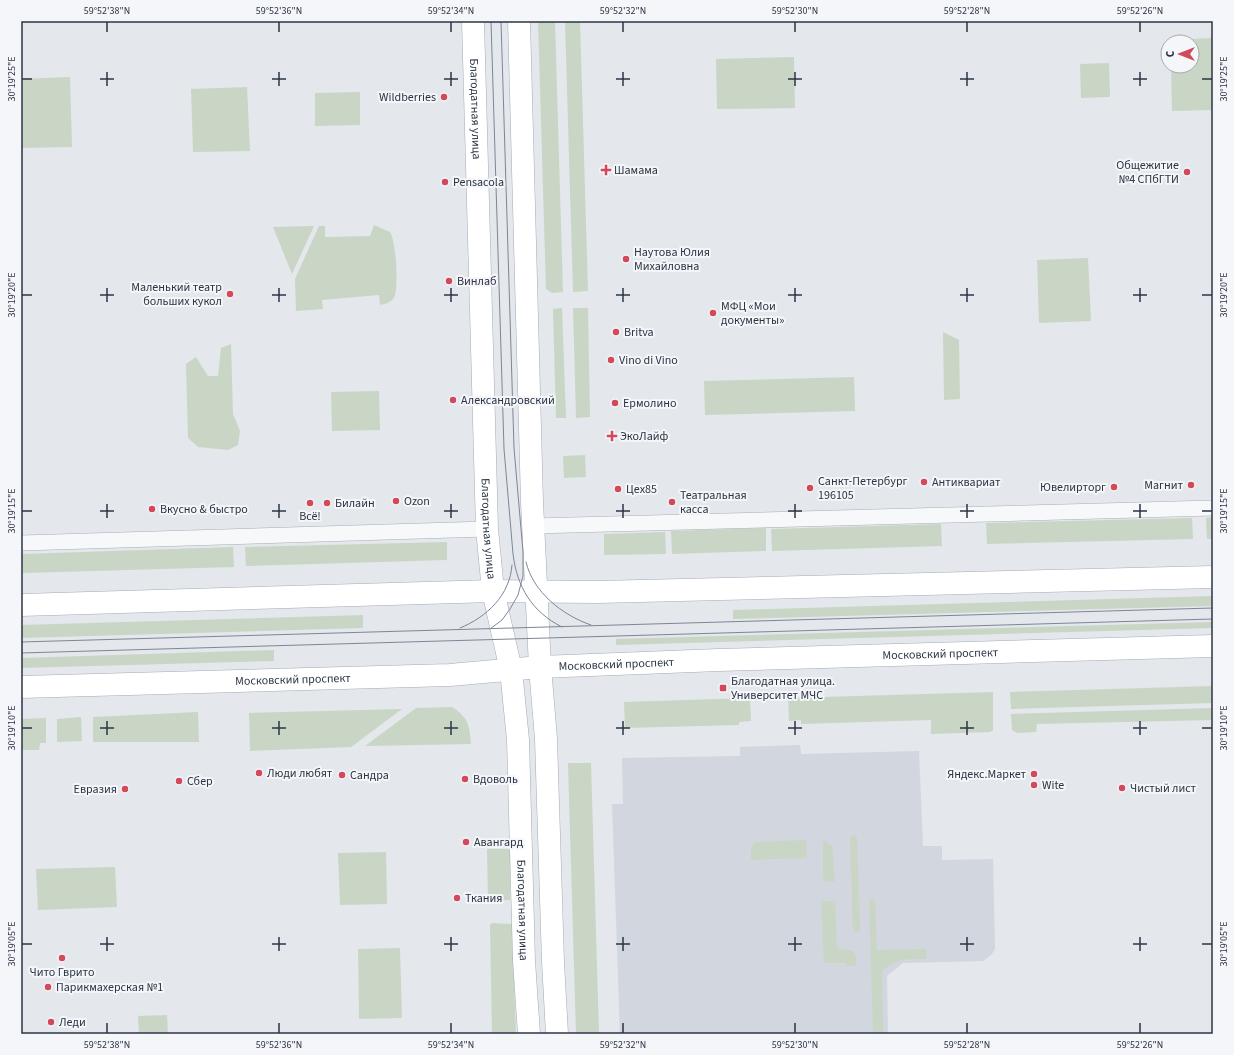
<svg xmlns="http://www.w3.org/2000/svg" width="1234" height="1055" font-family="'Source Sans 3',sans-serif">
<style>
.built{fill:#d2d6de}
.green{fill:#c9d6c5}
.lines{fill:none;stroke-linecap:round;stroke-linejoin:round}
.street-casing{stroke:#a9aeb7;stroke-width:16}
.primary-casing{stroke:#a3abb8;stroke-width:23}
.street{stroke:#f7f8fa;stroke-width:15}
.primary{stroke:#fff;stroke-width:22}
.tram{stroke:#7d8696;stroke-width:1}
.ticks{fill:none;stroke:#2b3445;stroke-width:1.5}
.poi-dot{fill:#d1495b;stroke:#f4f6f9;stroke-width:1.5}
.labels{text-anchor:middle;stroke-width:4;stroke-linejoin:round;paint-order:stroke}
.poi-label{font-size:12px;fill:#2b3445;stroke:#f4f6f9;text-anchor:start}
.street-label{font-size:12px;fill:#2b3445;stroke:#f4f6f9}
.neatline{fill:none;stroke:#2b3445;stroke-width:1.5}
.ticks-label{font-size:10px;text-anchor:middle;fill:#2b3445}
</style>
<rect width="100%" height="100%" fill="#e4e7ec"/>
<!-- built -->
<path class="built" d="M800,745L801,754L919,751L923,846H942V860L993,859L995,949L992,954L983,961L903,963L887,976L888,1034H620L612,804H623L622,758L740,756V747Z"/>
<!-- green -->
<path class="green" d="M538,21H555L563,292L552,293L546,289Z
M565,21H580L588,291L573,292Z
M1213,38V110L1172,111L1171,66H1192V42H1170V40Z
M794,57L795,108L717,109L716,59Z
M1109,63L1110,97L1081,98L1080,64Z
M70,77L72,147L21,148V79Z
M247,87L250,151L193,152L191,89Z
M360,92V125L315,126V93Z
M374,225L390,232C396,240 399,289 394,298C390,303 385,304 380,305L379,295L322,300L323,309L296,311L295,279L319,226H325V237L370,236Z
M314,226L292,274L273,227Z
M1088,258L1091,321L1039,323L1037,260Z
M562,308L566,418H556L553,309Z
M573,308H588L590,417L576,418Z
M943,332L959,340L960,399L944,400Z
M231,344L233,414L240,431L238,445L228,450L198,447L188,438L186,364L196,357L208,376H218L221,348Z
M854,377L855,411L705,415L704,381Z
M379,391L380,430L332,431L331,392Z
M585,455L586,477L564,478L563,456Z
M1213,517V539H1207L1206,518Z
M1192,518L1193,539L987,544L986,523Z
M941,524L942,546L772,551L771,529Z
M766,528V551L672,554L671,531Z
M665,532L666,554L604,555V534Z
M447,542V560L246,566L245,547Z
M233,547L234,567L23,573L22,554Z
M1213,596V606L733,619V610Z
M363,615V628L21,638V625Z
M1213,622V628L616,645V639Z
M274,650V661L21,668V658Z
M1213,686V703L1011,709L1010,692Z
M993,692V730L990,732L931,734V720L801,724V720L789,721L788,698Z
M750,698L751,721L739,722V725L625,728L624,702Z
M452,707C468,717 470,726 471,744L365,746L416,708Z
M1213,708V720L1037,724L1036,732L1017,733L1012,730L1011,714Z
M402,709L351,747L250,751L249,713Z
M198,712L199,742H93V717Z
M81,717L82,741L57,742V719Z
M46,718V743H40L39,750H21V719Z
M568,763H591L599,1034H576Z
M854,835L857,838L860,930L857,933L853,929L850,839L851,836Z
M806,840L807,858L751,860V847L755,842Z
M823,840L832,846L835,881L825,882L823,878Z
M487,849H510V900L488,901Z
M386,852L387,904L340,905L338,853Z
M115,867L117,907L38,910L36,869Z
M869,899H875L877,950L926,949V959C908,959 896,958 882,971L883,1034H875V1031H873Z
M821,901H835L837,948L853,951L856,956V966H847L846,963H824Z
M492,923L512,924L516,1034H492L490,925Z
M400,948L402,1018L359,1019L358,949Z
M167,1015L168,1034H139L138,1016Z"/>
<g class="lines">
<!-- street casing -->
<g class="street-casing">
<path id="street" d="M533,526L1213,508
M21,543L487,529"/>
</g>
<!-- primary casing -->
<g class="primary-casing">
<g id="primary">
<path id="s1" d="M473,21L487,529L493,591L511,670L518,740L524,961L529,1034"/>
<path d="M519,21L532,502L540,667L546,739L553,962L557,1034"/>
<path d="M21,605L493,591L598,592L1213,577"/>
<path id="s2" d="M21,687L450,675L540,667L719,660L1213,646"/>
</g>
</g>
<!-- street -->
<use href="#street" class="street"/>
<!-- primary -->
<use href="#primary" class="primary"/>
<!-- tram -->
<path class="tram" d="M491,21L504,449L513,554C517,587 532,612 562,627
M526,562C533,592 562,615 591,625
M460,628C487,617 510,595 512,565
M490,629L502,620L510,609L518,595L523,576V552L514,448L501,21
M21,642L1213,608
M21,653L1213,619"/>
</g>
<!-- ticks -->
<path class="ticks" d="M107,22V32M279,22V32M451,22V32M623,22V32M795,22V32M967,22V32M1140,22V32M107,72V86M279,72V86M451,72V86M623,72V86M795,72V86M967,72V86M1140,72V86M22,79H32M100,79H114M272,79H286M444,79H458M616,79H630M788,79H802M960,79H974M1133,79H1147M1202,79H1212M107,288V302M279,288V302M451,288V302M623,288V302M795,288V302M967,288V302M1140,288V302M22,295H32M100,295H114M272,295H286M444,295H458M616,295H630M788,295H802M960,295H974M1133,295H1147M1202,295H1212M107,504V518M279,504V518M451,504V518M623,504V518M795,504V518M967,504V518M1140,504V518M22,511H32M100,511H114M272,511H286M444,511H458M616,511H630M788,511H802M960,511H974M1133,511H1147M1202,511H1212M107,721V735M279,721V735M451,721V735M623,721V735M795,721V735M967,721V735M1140,721V735M22,728H32M100,728H114M272,728H286M444,728H458M616,728H630M788,728H802M960,728H974M1133,728H1147M1202,728H1212M107,937V951M279,937V951M451,937V951M623,937V951M795,937V951M967,937V951M1140,937V951M22,944H32M100,944H114M272,944H286M444,944H458M616,944H630M788,944H802M960,944H974M1133,944H1147M1202,944H1212M107,1023V1033M279,1023V1033M451,1023V1033M623,1023V1033M795,1023V1033M967,1023V1033M1140,1023V1033"/>
<!-- markers -->
<g class="poi-dot">
<circle cx="444" cy="97" r="4"/>
<path d="M604 164h4v4h4v4h-4v4h-4v-4h-4v-4h4z"/>
<circle cx="1187" cy="172" r="4"/>
<circle cx="445" cy="182" r="4"/>
<circle cx="626" cy="259" r="4"/>
<circle cx="449" cy="281" r="4"/>
<circle cx="230" cy="294" r="4"/>
<circle cx="713" cy="313" r="4"/>
<circle cx="616" cy="332" r="4"/>
<circle cx="611" cy="360" r="4"/>
<circle cx="453" cy="400" r="4"/>
<circle cx="615" cy="403" r="4"/>
<path d="M610 430h4v4h4v4h-4v4h-4v-4h-4v-4h4z"/>
<circle cx="924" cy="482" r="4"/>
<circle cx="1191" cy="485" r="4"/>
<circle cx="1114" cy="487" r="4"/>
<circle cx="810" cy="488" r="4"/>
<circle cx="618" cy="489" r="4"/>
<circle cx="396" cy="501" r="4"/>
<circle cx="672" cy="502" r="4"/>
<circle cx="310" cy="503" r="4"/>
<circle cx="327" cy="503" r="4"/>
<circle cx="152" cy="509" r="4"/>
<rect x="719" y="684" width="8" height="8" rx="2"/>
<circle cx="259" cy="773" r="4"/>
<circle cx="1034" cy="774" r="4"/>
<circle cx="342" cy="775" r="4"/>
<circle cx="465" cy="779" r="4"/>
<circle cx="179" cy="781" r="4"/>
<circle cx="1034" cy="785" r="4"/>
<circle cx="1122" cy="788" r="4"/>
<circle cx="125" cy="789" r="4"/>
<circle cx="466" cy="842" r="4"/>
<circle cx="457" cy="898" r="4"/>
<circle cx="62" cy="958" r="4"/>
<circle cx="48" cy="987" r="4"/>
<circle cx="51" cy="1022" r="4"/>
</g>
<g class="labels">
<!-- poi labels -->
<g class="poi-label">
<text x="436" y="101" text-anchor="end">Wildberries</text>
<text x="1179" y="169" text-anchor="end">Общежитие<tspan x="1179" dy="14">№4 СПбГТИ</tspan></text>
<text x="614" y="174">Шамама</text>
<text x="453" y="186">Pensacola</text>
<text x="634" y="256">Наутова Юлия<tspan x="634" dy="14">Михайловна</tspan></text>
<text x="457" y="285">Винлаб</text>
<text x="222" y="291" text-anchor="end">Маленький театр<tspan x="222" dy="14">больших кукол</tspan></text>
<text x="721" y="310">МФЦ «Мои<tspan x="721" dy="14">документы»</tspan></text>
<text x="624" y="336">Britva</text>
<text x="619" y="364">Vino di Vino</text>
<text x="461" y="404">Александровский</text>
<text x="623" y="407">Ермолино</text>
<text x="620" y="440">ЭкоЛайф</text>
<text x="818" y="485">Санкт-Петербург<tspan x="818" dy="14">196105</tspan></text>
<text x="932" y="486">Антиквариат</text>
<text x="1183" y="489" text-anchor="end">Магнит</text>
<text x="1106" y="491" text-anchor="end">Ювелирторг</text>
<text x="626" y="493">Цех85</text>
<text x="680" y="499">Театральная<tspan x="680" dy="14">касса</tspan></text>
<text x="404" y="505">Ozon</text>
<text x="335" y="507">Билайн</text>
<text x="160" y="513">Вкусно &amp; быстро</text>
<text x="310" y="520" text-anchor="middle">Всё!</text>
<text x="731" y="685">Благодатная улица.<tspan x="731" dy="14">Университет МЧС</tspan></text>
<text x="267" y="777">Люди любят</text>
<text x="1026" y="778" text-anchor="end">Яндекс.Маркет</text>
<text x="350" y="779">Сандра</text>
<text x="473" y="783">Вдоволь</text>
<text x="187" y="785">Сбер</text>
<text x="1042" y="789">Wite</text>
<text x="1130" y="792">Чистый лист</text>
<text x="117" y="793" text-anchor="end">Евразия</text>
<text x="474" y="846">Авангард</text>
<text x="465" y="902">Ткания</text>
<text x="62" y="976" text-anchor="middle">Чито Гврито</text>
<text x="56" y="991">Парикмахерская №1</text>
<text x="59" y="1026">Леди</text>
</g>
<!-- street labels -->
<g class="street-label">
<text dy="4" stroke="none"><textPath href="#s1" startOffset="88">Благодатная улица</textPath></text>
<text dy="4" stroke="none"><textPath href="#s1" startOffset="508">Благодатная улица</textPath></text>
<text dy="4" stroke="none"><textPath href="#s2" startOffset="920">Московский проспект</textPath></text>
<text dy="4" stroke="none"><textPath href="#s2" startOffset="596">Московский проспект</textPath></text>
<text dy="4" stroke="none"><textPath href="#s2" startOffset="272">Московский проспект</textPath></text>
<text dy="4" stroke="none"><textPath href="#s1" startOffset="892">Благодатная улица</textPath></text>
</g>
</g>
<!-- border -->
<rect width="1234" height="1055" fill="none" stroke="#f4f6f9" stroke-width="44"/>
<!-- north arrow -->
<g transform="translate(1180 54) rotate(270)"><circle r="19" fill="#f4f6f9" stroke="#a4a8b1"/>
<path d="M0-3L7 15L0 10L-7 15Z" fill="#d1495b"/>
<text y="-6" font-size="11" font-weight="bold" text-anchor="middle" fill="#2b3445">С</text>
</g>
<rect x="22" y="22" width="1190" height="1011" class="neatline"/>
<g class="ticks-label">
<text x="107" y="14">59°52'38"N</text>
<text x="279" y="14">59°52'36"N</text>
<text x="451" y="14">59°52'34"N</text>
<text x="623" y="14">59°52'32"N</text>
<text x="795" y="14">59°52'30"N</text>
<text x="967" y="14">59°52'28"N</text>
<text x="1140" y="14">59°52'26"N</text>
<text transform="translate(1223 79) rotate(-90)" y="4">30°19'25"E</text>
<text transform="translate(11 79) rotate(-90)" y="4">30°19'25"E</text>
<text transform="translate(1223 295) rotate(-90)" y="4">30°19'20"E</text>
<text transform="translate(11 295) rotate(-90)" y="4">30°19'20"E</text>
<text transform="translate(1223 511) rotate(-90)" y="4">30°19'15"E</text>
<text transform="translate(11 511) rotate(-90)" y="4">30°19'15"E</text>
<text transform="translate(1223 728) rotate(-90)" y="4">30°19'10"E</text>
<text transform="translate(11 728) rotate(-90)" y="4">30°19'10"E</text>
<text transform="translate(1223 944) rotate(-90)" y="4">30°19'05"E</text>
<text transform="translate(11 944) rotate(-90)" y="4">30°19'05"E</text>
<text x="107" y="1048">59°52'38"N</text>
<text x="279" y="1048">59°52'36"N</text>
<text x="451" y="1048">59°52'34"N</text>
<text x="623" y="1048">59°52'32"N</text>
<text x="795" y="1048">59°52'30"N</text>
<text x="967" y="1048">59°52'28"N</text>
<text x="1140" y="1048">59°52'26"N</text>
</g>
</svg>
